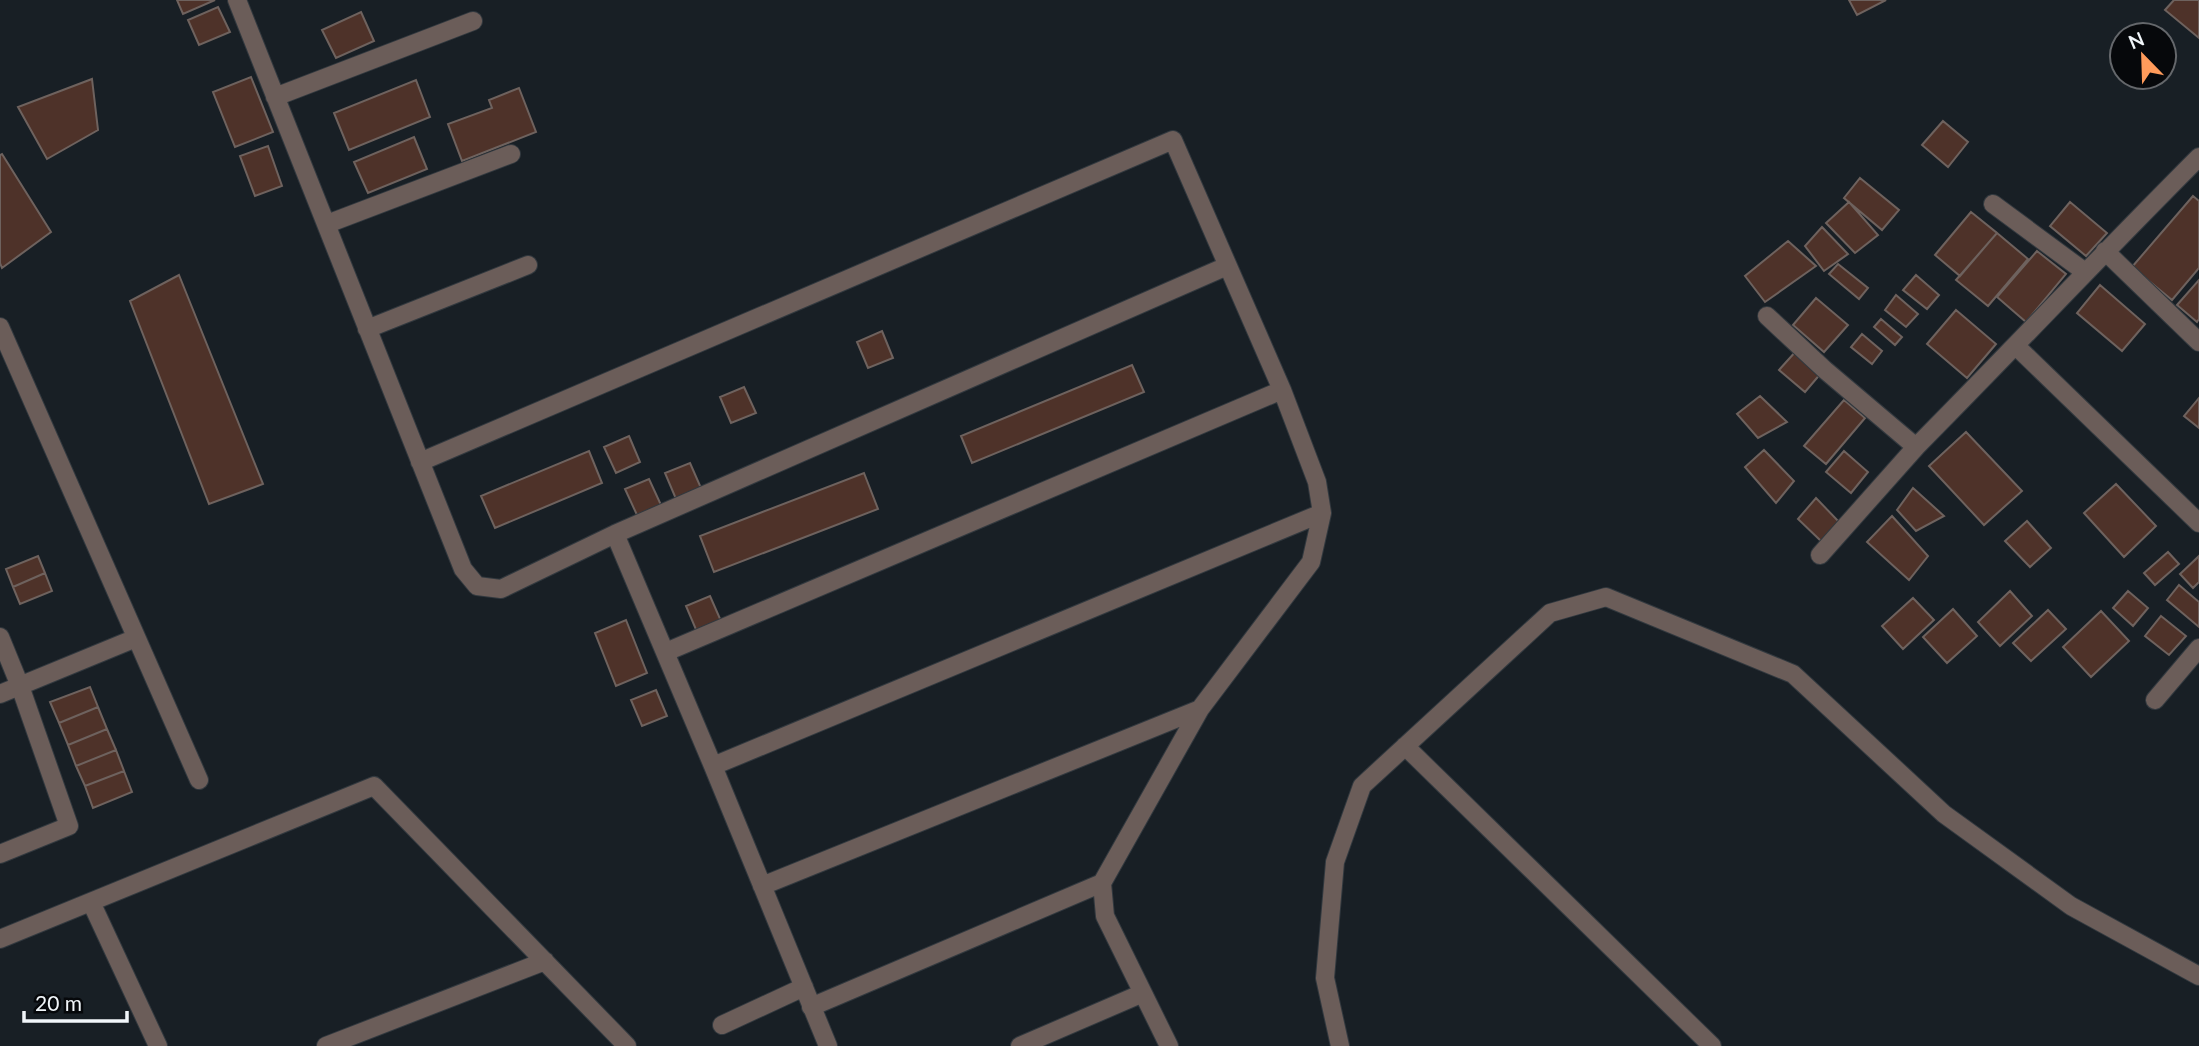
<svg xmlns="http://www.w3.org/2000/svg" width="2199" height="1046" font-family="Lato,sans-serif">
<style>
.building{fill:#4e3229;stroke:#6e625e;stroke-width:2}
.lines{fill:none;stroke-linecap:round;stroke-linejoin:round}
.minor-casing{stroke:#32393f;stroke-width:20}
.minor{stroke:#6b5d59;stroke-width:18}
</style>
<rect width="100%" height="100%" fill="#181f25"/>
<!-- building -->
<path class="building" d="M177,0H215L183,14Z
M1849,0H1886L1857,15Z
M2174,0H2199V38L2165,10Z
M218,7L230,32L199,45L188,20Z
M361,12L374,41L336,58L322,30Z
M251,77L273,132L235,147L213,92Z
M92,79L98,130L47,159L18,107Z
M416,80L430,117L349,150L334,113Z
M519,88L536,132L462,161L448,124L492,108L489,100Z
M1943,121L1968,142L1948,167L1922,145Z
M414,137L427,169L368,193L354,162Z
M268,146L282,186L255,196L240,156Z
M2,154L51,232L2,268L0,263V155Z
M1860,178L1899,210L1882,230L1844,198Z
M2193,196L2199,201V268L2172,300L2132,267Z
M1849,202L1878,235L1855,253L1826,223Z
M2070,202L2107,233L2086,256L2050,226Z
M1971,212L1997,233L1960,276L1935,255Z
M1822,227L1848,254L1824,271L1805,246Z
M1997,233L2028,259L1988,306L1956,280Z
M1788,241L1816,266L1765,302L1745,276Z
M2037,251L2066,274L2026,322L1997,297Z
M1838,264L1868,288L1859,299L1829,274Z
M179,275L263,484L209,504L130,301Z
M1916,275L1939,295L1927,309L1903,290Z
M2199,280V319L2197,322L2177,305Z
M2100,285L2145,324L2122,351L2077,313Z
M1896,295L1918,314L1906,327L1885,310Z
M1816,298L1848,325L1824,352L1793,325Z
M1956,310L1996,344L1967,378L1927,344Z
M1881,319L1902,337L1895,345L1874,327Z
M882,331L893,358L868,368L857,342Z
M1862,334L1882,351L1872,364L1851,347Z
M1797,350L1822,372L1805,392L1779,370Z
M1132,365L1144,392L972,463L961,436Z
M744,387L756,413L731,423L720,397Z
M1760,396L1787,422L1758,438L1737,414Z
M2199,398V428L2184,416Z
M1844,400L1865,418L1826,464L1804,446Z
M1966,432L2022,491L1984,525L1929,466Z
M629,436L640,462L616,473L604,447Z
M1764,450L1794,481L1776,503L1745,467Z
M589,451L602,483L495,528L481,496Z
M1844,451L1868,472L1851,493L1826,472Z
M690,463L701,488L676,499L665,473Z
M864,473L878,509L714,572L700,536Z
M649,479L661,505L637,515L625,489Z
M2116,484L2156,526L2124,557L2084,513Z
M1913,488L1944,516L1916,531L1897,510Z
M1816,498L1840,523L1821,541L1798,519Z
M1892,516L1928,556L1909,580L1867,542Z
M2027,521L2051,548L2030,567L2005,541Z
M2168,552L2179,564L2155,585L2144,573Z
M38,556L45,573L13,587L6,569Z
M2199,556V582L2193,588L2180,574Z
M45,573L52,591L20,604L13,587Z
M2179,585L2199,602V627L2167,600Z
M2010,591L2032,616L2000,646L1978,622Z
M2128,591L2148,608L2133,626L2113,608Z
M710,596L721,621L697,632L686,606Z
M1913,598L1934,620L1903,649L1882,626Z
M1953,609L1977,636L1947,663L1923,637Z
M2048,610L2066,629L2031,661L2013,643Z
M2101,611L2129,641L2091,677L2063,647Z
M2161,616L2186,636L2169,655L2145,636Z
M626,620L647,673L616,686L595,633Z
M90,687L98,707L59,723L50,702Z
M656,690L667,716L642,726L631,700Z
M98,707L107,729L68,745L59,723Z
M107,729L116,750L76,766L68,745Z
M116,750L124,771L85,786L76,766Z
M124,771L132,792L93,808L85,786Z"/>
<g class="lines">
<!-- minor casing -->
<g class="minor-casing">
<path id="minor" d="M237,0L463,569L477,586L501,589L615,534L1227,266
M275,97L473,21
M1993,204L2085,272
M327,224L511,154
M2105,251L2199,342
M1767,316L1825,370L1916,447C2011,351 2103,253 2199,157
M0,327L199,780
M367,329L528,265
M2016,346L2199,523
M420,462L1173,140L1282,390L1317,482L1322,513L1311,562L1200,709L1102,883L1105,916L1169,1046
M615,534L713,766L828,1046
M1820,555L1916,447
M0,637L20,686L69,826L0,854
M666,652L1282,390
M0,694L136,638
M2155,700L2199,648
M1405,746L1712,1046
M713,766L1322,513
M762,886L1200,709
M91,902L158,1046
M0,939L374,786L627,1046
M811,1007L1102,883
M722,1025L804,987
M326,1046L545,961
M1020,1046L1143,993
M1340,1046L1325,978L1335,862L1362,786L1550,613L1606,597L1793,674L1944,814L2071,906L2199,976"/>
</g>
<!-- minor -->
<use href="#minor" class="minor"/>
</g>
<!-- north arrow -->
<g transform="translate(2143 56) rotate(337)"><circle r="33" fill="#06080b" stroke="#64676b" stroke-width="2"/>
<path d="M0-5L12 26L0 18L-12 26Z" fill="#ff9b5b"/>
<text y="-10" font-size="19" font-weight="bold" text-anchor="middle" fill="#f1f6fa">N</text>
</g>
<!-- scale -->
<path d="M24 1011v10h103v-10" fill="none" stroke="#f1f6fa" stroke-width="3.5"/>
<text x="35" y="1011" font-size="21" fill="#f1f6fa" stroke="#06080b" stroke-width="5" paint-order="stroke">20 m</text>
</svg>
